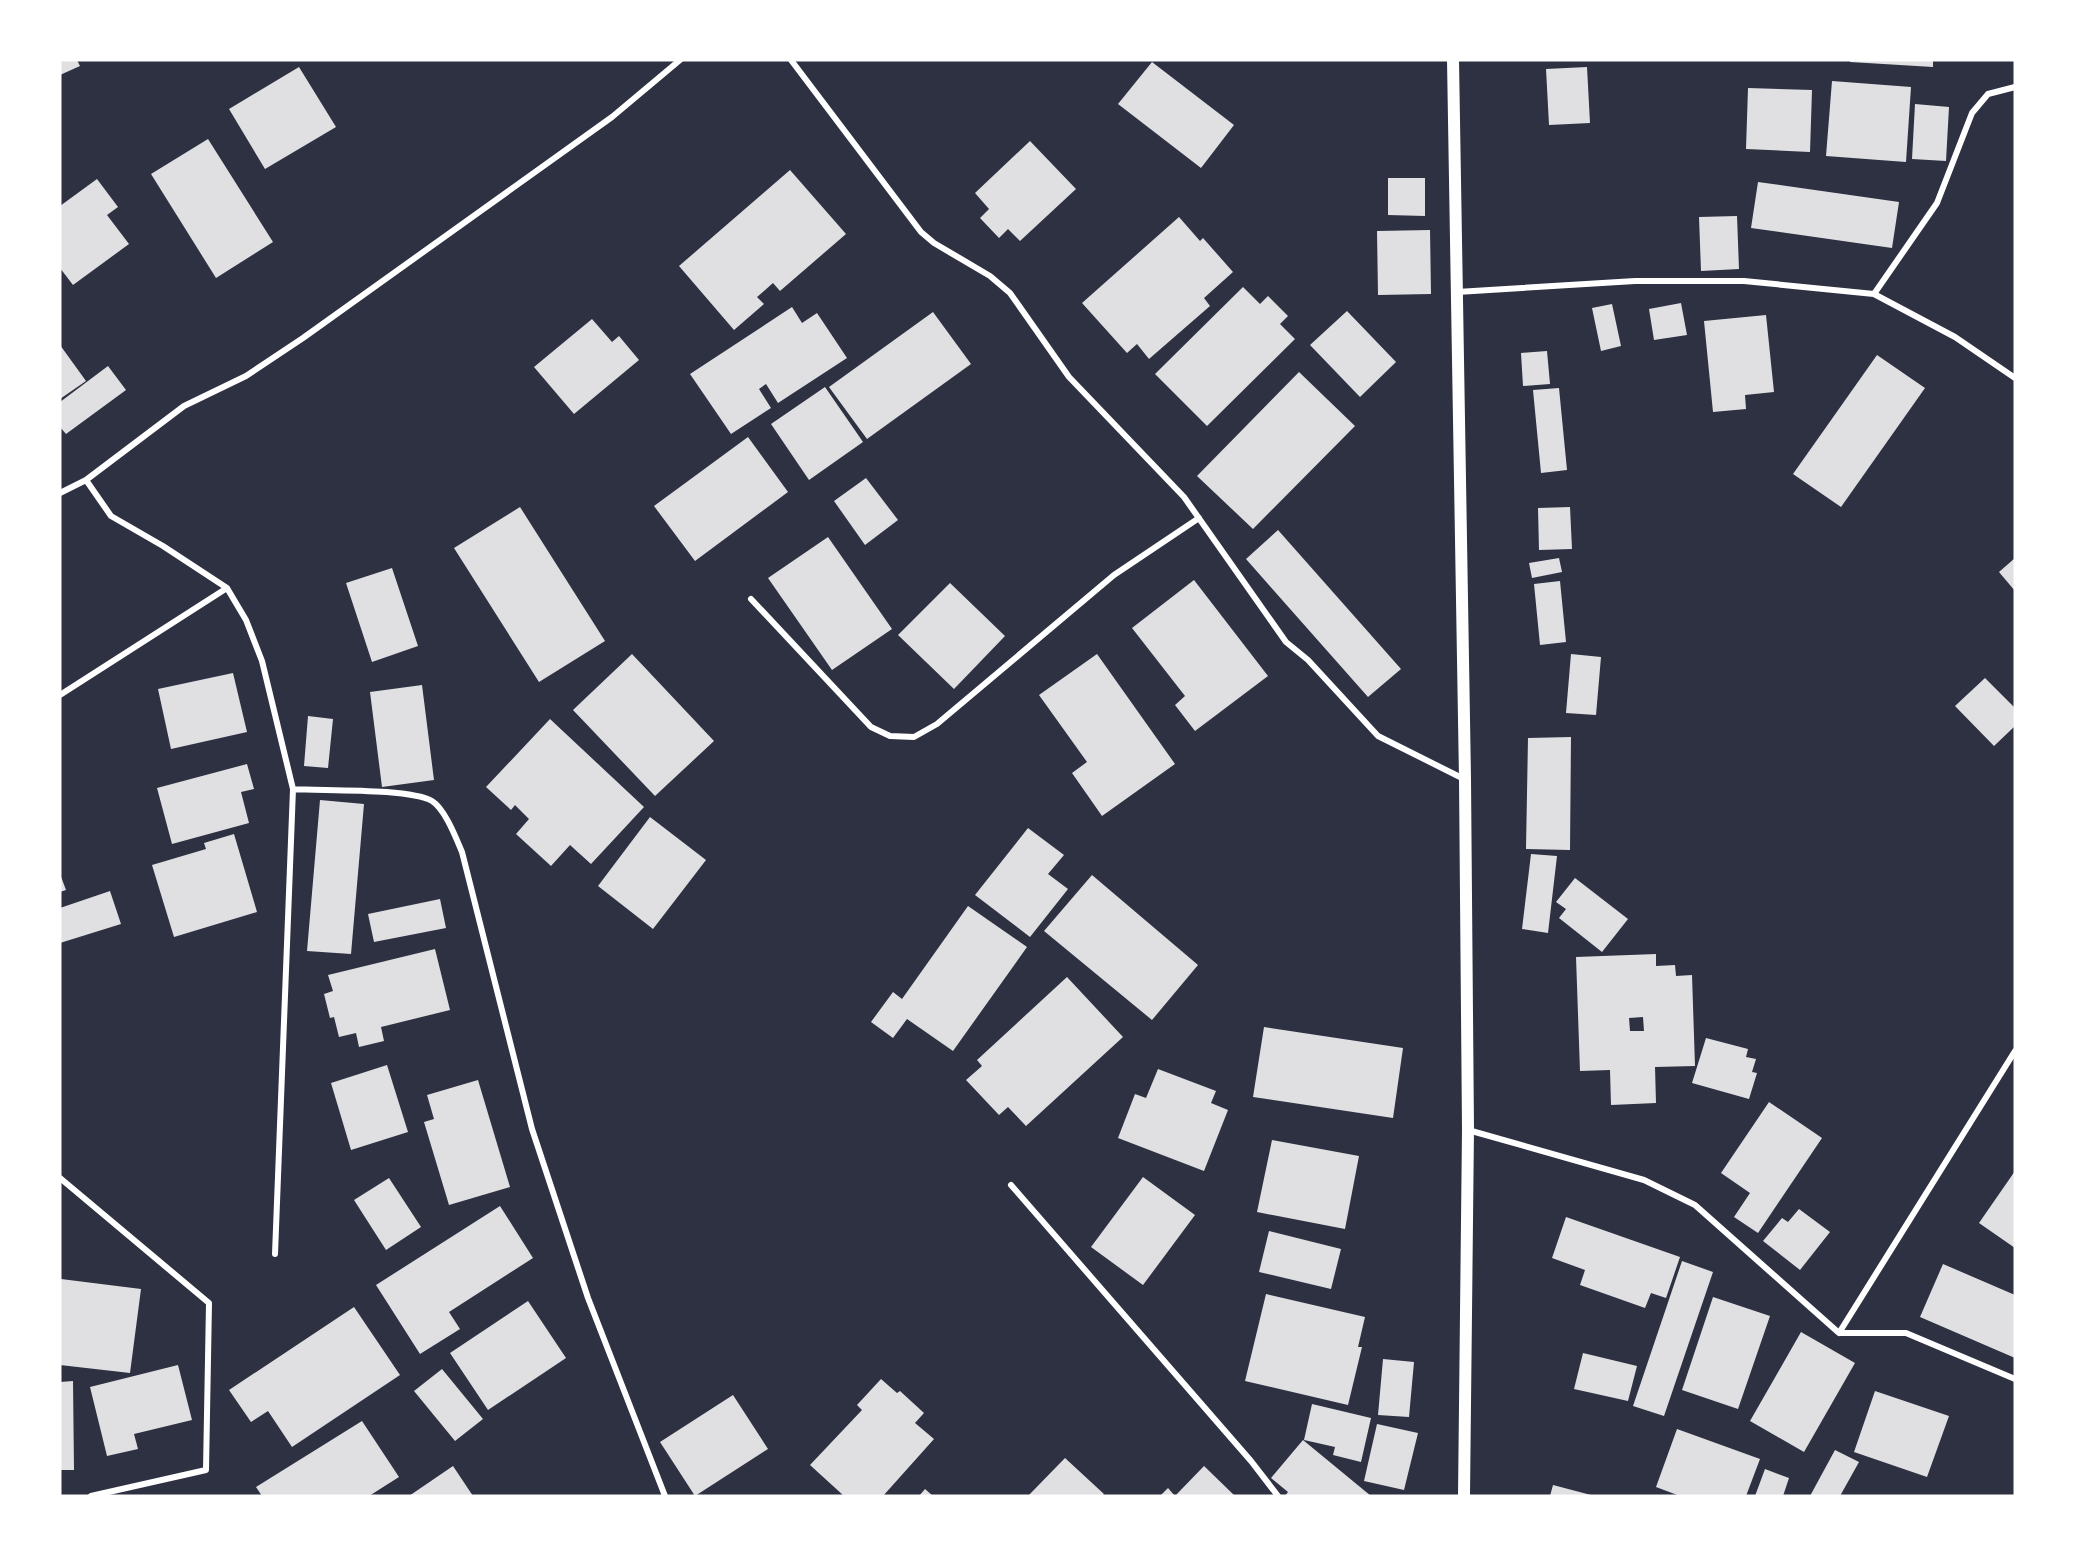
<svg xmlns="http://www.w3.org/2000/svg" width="2075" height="1556" font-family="Signika,sans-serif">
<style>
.building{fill:#e0e0e3;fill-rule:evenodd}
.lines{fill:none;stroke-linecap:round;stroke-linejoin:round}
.minor{stroke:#fff;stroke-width:6}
.secondary{stroke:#fff;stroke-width:12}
</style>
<rect width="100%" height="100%" fill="#2d3142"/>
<!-- building -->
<path class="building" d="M60,60H77L80,66L60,75Z
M1850,60H1933V67L1850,62Z
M1152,62L1234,125L1201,168L1118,104Z
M299,67L336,127L265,169L229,109Z
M1587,67L1590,123L1549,125L1546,69Z
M1832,81L1911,87L1906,162L1826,156Z
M1748,88L1812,90L1810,152L1746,149Z
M1915,104L1949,107L1946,161L1912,159Z
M208,139L273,242L216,278L151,174Z
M1030,141L1076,189L1020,241L1008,229L999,238L980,218L989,209L975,193Z
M790,170L846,234L780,291L773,283L757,297L764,304L734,330L679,266Z
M1388,178H1425V216L1388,215Z
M97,179L118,207L107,215L129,244L73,285L60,268V206Z
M1758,182L1899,202L1892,248L1751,228Z
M1737,216L1739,269L1701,271L1699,217Z
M1179,217L1200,241L1203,238L1233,272L1204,298L1210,306L1149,359L1137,344L1127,353L1082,303Z
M1430,230L1431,294L1378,295L1377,231Z
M1243,287L1260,304L1268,296L1288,316L1280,324L1295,339L1207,426L1155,374Z
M1681,303L1687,335L1654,340L1649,309Z
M1612,304L1621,346L1601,351L1592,308Z
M792,307L802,323L817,313L847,358L778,403L766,384L759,389L771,408L731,434L690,374Z
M1347,311L1396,362L1360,397L1310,345Z
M933,312L971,364L867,439L829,387Z
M1766,315L1774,392L1745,395L1746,409L1713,412L1704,321Z
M592,319L612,342L619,336L639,360L574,414L534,367Z
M60,345L86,381L60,399Z
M1547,351L1550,384L1523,386L1521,353Z
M1877,355L1925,388L1841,507L1793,474Z
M108,366L126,390L66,434L60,427V402Z
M1299,372L1355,426L1253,529L1197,476Z
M825,387L863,442L809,480L771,424Z
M1559,388L1567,470L1541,473L1533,390Z
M748,437L788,492L695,561L654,506Z
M866,478L898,520L865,545L834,501Z
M520,507L605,641L539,682L454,548Z
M1570,507L1572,549L1539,550L1538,508Z
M1278,530L1401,669L1368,697L1246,559Z
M828,537L892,629L832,670L768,578Z
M1559,558L1562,572L1532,578L1529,563Z
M2015,558V591L1999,572Z
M392,568L418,646L372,662L346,583Z
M1194,580L1268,676L1195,731L1175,705L1185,696L1132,628Z
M1560,581L1566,642L1540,645L1534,584Z
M950,583L1005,636L954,689L898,635Z
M632,654L714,741L655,796L573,710Z
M1097,654L1175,764L1102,816L1072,773L1087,762L1039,695Z
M1571,654L1601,657L1596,715L1566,713Z
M233,673L247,732L171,749L158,689Z
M1985,678L2015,708V726L1994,746L1955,706Z
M422,685L434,780L382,787L370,692Z
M308,716L333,719L328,768L304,766Z
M550,719L644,807L591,864L570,845L551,866L516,834L529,819L515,805L511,810L486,787Z
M1571,737L1570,850L1526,849L1528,738Z
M247,764L254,789L241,792L249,823L172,844L157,788Z
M320,800L364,804L351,954L307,951Z
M650,817L706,860L653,929L598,886Z
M1028,828L1064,855L1048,874L1068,889L1030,937L975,895Z
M234,834L257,912L174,937L152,865L206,849L204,843Z
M1531,854L1557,856L1548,933L1522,929Z
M60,874L66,890L60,892Z
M1092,875L1198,965L1152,1020L1044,931Z
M1575,878L1628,919L1602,952L1559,918L1566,909L1556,902Z
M110,891L121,924L60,943V908Z
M440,899L446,928L374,942L368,914Z
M968,906L1027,947L953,1051L907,1019L893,1038L871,1022L893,992L902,999Z
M435,949L450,1010L381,1027L384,1041L359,1047L356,1033L339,1037L334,1017L330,1018L324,994L333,991L328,975Z
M1656,954V966L1675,965L1676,976L1692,975L1695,1066L1655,1067L1656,1103L1611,1105L1610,1070L1580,1071L1576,957ZM1643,1017L1644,1031H1630L1629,1018Z
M1067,977L1123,1037L1026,1126L1008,1107L999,1115L966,1080L982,1066L977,1060Z
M1264,1027L1403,1048L1393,1118L1253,1097Z
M1706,1038L1748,1049L1746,1057L1756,1059L1752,1072L1757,1073L1749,1099L1692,1083Z
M387,1065L408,1132L351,1150L331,1083Z
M1158,1069L1216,1091L1211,1103L1228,1110L1204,1171L1118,1138L1135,1094L1146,1098Z
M478,1080L510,1187L449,1205L424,1122L434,1119L427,1095Z
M1769,1102L1822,1138L1758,1233L1734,1217L1750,1193L1721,1173Z
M1272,1140L1359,1156L1345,1229L1257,1212Z
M2015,1171V1248L1979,1223Z
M1143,1177L1195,1215L1143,1285L1091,1247Z
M389,1178L421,1227L386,1250L354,1200Z
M500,1206L533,1258L449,1312L460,1329L420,1354L376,1285Z
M1799,1209L1830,1232L1800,1270L1763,1241L1782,1218L1788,1222Z
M1566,1217L1680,1257L1666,1298L1651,1293L1645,1308L1580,1285L1585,1270L1552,1258Z
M1269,1231L1341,1249L1331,1289L1259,1272Z
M1682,1261L1713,1272L1664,1416L1633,1406Z
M1943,1264L2015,1295V1358L1920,1317Z
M61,1279L141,1289L130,1373L60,1365Z
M1266,1294L1365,1317L1358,1347H1362L1348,1405L1245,1381Z
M1713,1297L1770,1316L1738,1409L1682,1390Z
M528,1301L566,1358L488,1410L450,1353Z
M354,1307L400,1375L292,1447L268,1411L251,1422L229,1390Z
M1801,1332L1855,1363L1804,1452L1750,1421Z
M1583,1353L1637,1366L1628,1401L1574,1389Z
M1383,1359L1414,1362L1409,1417L1378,1415Z
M178,1365L192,1420L134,1434L138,1449L107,1456L90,1387Z
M442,1369L483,1419L455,1441L414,1391Z
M881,1379L897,1393L900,1391L924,1413L915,1423L934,1439L883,1496H844L810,1465L862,1410L857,1405Z
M73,1381L74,1470H60V1382Z
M1875,1391L1949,1416L1927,1477L1854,1452Z
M733,1395L768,1449L695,1496L660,1442Z
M1312,1404L1371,1418L1361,1462L1333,1455L1335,1447L1304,1440Z
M362,1421L399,1477L369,1496H262L256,1487Z
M1377,1424L1418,1433L1404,1490L1364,1481Z
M1677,1429L1760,1459L1746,1496H1680L1656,1487Z
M1303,1440L1371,1496H1285L1288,1492L1271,1478Z
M1835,1450L1859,1462L1840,1496H1810Z
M1065,1458L1104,1494L1102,1496H1028Z
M453,1466L473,1496H409Z
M1204,1466L1235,1496H1175Z
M1765,1469L1789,1478L1783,1496H1755Z
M1553,1485L1591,1495V1496H1550Z
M1168,1488L1175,1496H1160Z
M925,1489L933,1496H919Z"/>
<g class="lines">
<!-- minor -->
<path class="minor" d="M791,60L921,232L934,243L990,276L1010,293L1069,377L1184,497L1286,642L1308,660L1378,736L1464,779
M1457,292L1635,281H1744L1874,294L1955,337L2015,378
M1874,294L1937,203L1972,113L1988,94L2015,87
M86,480L111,516L163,546L227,588L246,620L262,661L293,789L275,1254
M60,493L86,480L184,406L246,376L303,338L612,117L680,60
M751,599L871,727L890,736L914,737L937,724L1114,575L1199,518
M60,695L227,588
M293,789C323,791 409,788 432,801C445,809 456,838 462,852L532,1129L588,1298L665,1496
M1468,1130L1644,1180L1695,1205L1839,1333H1906L2015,1379
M60,1178L209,1303L206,1470L91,1496
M1011,1185L1251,1461L1278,1496
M1839,1333L2015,1051"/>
<!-- secondary -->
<path class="secondary" d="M1453,60L1465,779L1468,1130L1464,1496"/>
</g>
<!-- border -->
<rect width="2075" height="1556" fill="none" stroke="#ffffff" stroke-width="123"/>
</svg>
